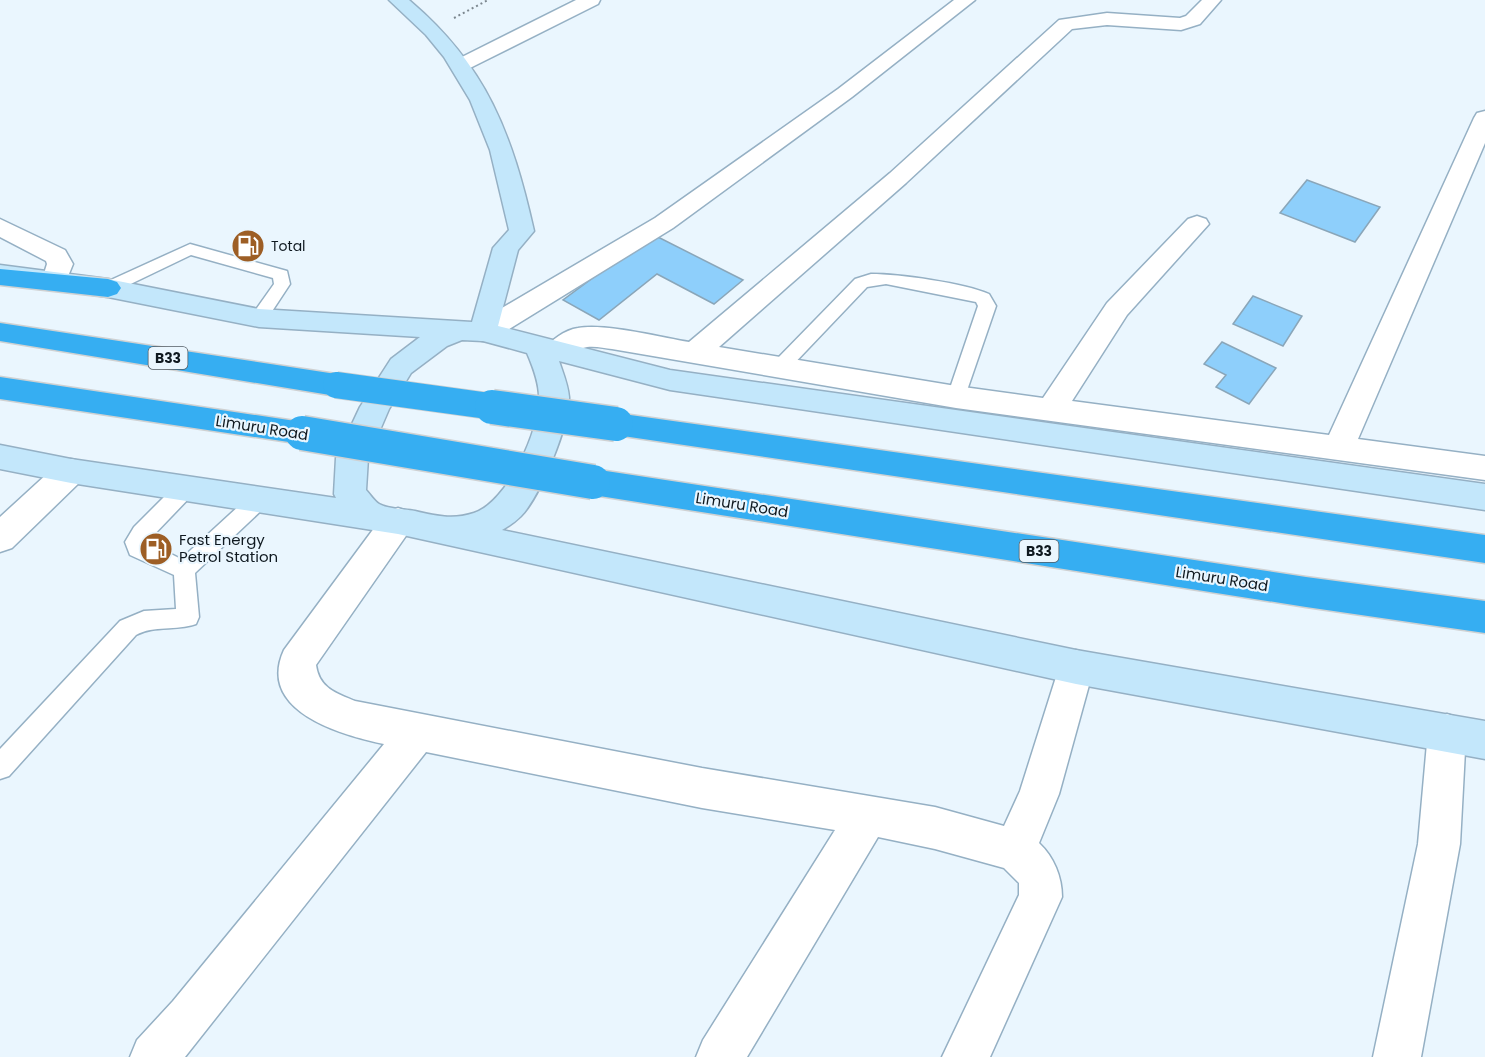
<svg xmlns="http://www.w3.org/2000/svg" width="1485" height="1057" font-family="Poppins,sans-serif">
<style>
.building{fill:#8ecffb;stroke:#8aa6b9;stroke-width:1.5}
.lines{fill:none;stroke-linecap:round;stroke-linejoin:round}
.lane-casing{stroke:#95b0c4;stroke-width:3}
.street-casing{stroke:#95b0c4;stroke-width:3}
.secondary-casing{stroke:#95b0c4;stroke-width:3}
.highway-casing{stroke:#cfd1d2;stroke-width:3}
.path{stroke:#7c878f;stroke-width:2;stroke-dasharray:2 3;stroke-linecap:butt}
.lane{fill:#fff;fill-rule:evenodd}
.street{fill:#fff;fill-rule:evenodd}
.secondary{fill:#c3e7fb;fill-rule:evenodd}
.highway{fill:#36aef2;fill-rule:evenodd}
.highway-bridge-far1-casing{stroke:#cfd1d2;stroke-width:28;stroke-linecap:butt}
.highway-bridge-casing{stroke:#cfd1d2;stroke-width:37;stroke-linecap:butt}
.highway-bridge-far1{stroke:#36aef2;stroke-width:26}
.highway-bridge{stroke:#36aef2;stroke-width:34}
.labels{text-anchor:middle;stroke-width:4.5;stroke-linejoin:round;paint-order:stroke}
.far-poi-label{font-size:14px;fill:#0f1920;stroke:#eaf6fe;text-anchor:start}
.shield{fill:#eaf6fe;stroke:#515b63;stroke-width:1.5}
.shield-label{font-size:14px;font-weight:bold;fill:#0f1920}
.street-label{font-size:15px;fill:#0f1920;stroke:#eaf6fe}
.poi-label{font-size:15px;fill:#0f1920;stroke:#eaf6fe;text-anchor:start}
</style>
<rect width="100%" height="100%" fill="#eaf6fe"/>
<!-- building -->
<path class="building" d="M1307,180L1380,207L1355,242L1280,213Z
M652,234L743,280L714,304L657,274L599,320L563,300Z
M1253,296L1302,316L1283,346L1233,324Z
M1222,342L1276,368L1249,404L1216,387L1226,375L1204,364Z"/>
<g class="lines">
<!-- lane casing -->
<g class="lane-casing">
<path id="lane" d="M190,244L287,271L290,284L265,322H253L250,318L274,284L273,278L191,255L114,292H102L100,288L102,284Z
M871,274C899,274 964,283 989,294L996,306L963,402L956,404L949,402L947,397L978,306L976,302L886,284L867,287L787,371L781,372L775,371L772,366L775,361L855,279Z
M187,479L194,481L197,487L194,493L147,542L181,559L252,494L259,492L266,494L269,500L266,506L195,573L199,617L196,624C176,631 154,625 136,635L9,776L0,779V749L120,621L144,611L176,609L174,575L130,555L125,542L134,527L180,481Z"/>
</g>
<!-- street casing -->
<g class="street-casing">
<path id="street" d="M576,0H600L598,4L468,69H454L451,65L454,61Z
M954,0H975L852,97L673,228L493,339L483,341L473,339L469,332L473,325L655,218L838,89Z
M1202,0H1221L1200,24L1181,30L1107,25L1072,29L906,183L719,347L956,386L1043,398L1107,303L1188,219L1197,216L1206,219L1209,224L1127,315L1072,401L1329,435L1474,118L1477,113L1485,111V143L1358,439L1485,456V480L956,408L612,349C604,348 591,345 583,348C569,354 565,363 548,358L544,351C550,340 565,330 578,328C605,323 660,337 689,342L890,173L1059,20L1107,13L1180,18L1186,16Z
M0,219L65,250L73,264L64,286L55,289L46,286L42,280L47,264L46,261L0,237Z
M71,459L82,462L87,471L82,480L12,548L0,552V517L60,462Z
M398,508L410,512L414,521L410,530L316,665C319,688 336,693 355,701L702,768L935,807L1004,826L1020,791L1063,655L1076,650L1089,655L1094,667L1059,794L1039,843C1054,857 1062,877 1062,897L990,1057H942L1019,895V883L1004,868L935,849L878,837L747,1057H696L703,1040L835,830L702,808L426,752L185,1057H130L137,1040L173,1001L384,744C341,735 256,711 284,650L386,512Z
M1447,714L1461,719L1466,732L1460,844L1421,1057H1373L1418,844L1428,732L1433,719Z"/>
</g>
<!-- secondary casing -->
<g class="secondary-casing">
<path id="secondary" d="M389,0H409C487,66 512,134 534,231L518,250L498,326L670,370L1485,484V510L670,390L559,361C563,373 568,385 569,397C570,424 540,497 521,516C515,522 509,526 502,530L1076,650L1485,721V759L1076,684L398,534L71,483L0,469V445L71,459L336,498L334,494L336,458L360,407L391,359L420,337L259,327L108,297L0,281V265L108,279L259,309L472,322L493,248L509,230L490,150L470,100L444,57L426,35ZM462,340L483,341L527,353C533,367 539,382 539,397C540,431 507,502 474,513C453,520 436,516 415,511C405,509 387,509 379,504C374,501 370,494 366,490L368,458L389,409L411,373L447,346Z"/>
</g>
<!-- highway casing -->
<g class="highway-casing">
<path id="highway" d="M0,269L108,279L117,282L121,288L117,294L108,297L0,285Z
M0,323L336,374L346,378L351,385L346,392L336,396L0,341Z
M0,377L302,422L313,425L317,433L313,441L302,444L0,399Z
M616,413L1485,535V563L616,435L605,432L601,424L605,416Z
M593,469L1306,577L1485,601V633L1306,607L593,495L582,491L577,482L582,473Z"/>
</g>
<!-- path -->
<path class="path" d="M454,18L488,0"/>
<!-- lane -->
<use href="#lane" class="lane"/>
<!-- street -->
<use href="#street" class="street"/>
<!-- secondary -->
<use href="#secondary" class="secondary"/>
<!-- highway -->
<use href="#highway" class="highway"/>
<!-- highway-bridge-far1 casing -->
<g class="highway-bridge-far1-casing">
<path id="highway-bridge-far1" d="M336,385L503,408"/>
</g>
<!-- highway-bridge casing -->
<g class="highway-bridge-casing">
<path id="highway-bridge" d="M492,407L616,424
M302,433L593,482"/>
</g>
<!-- highway-bridge-far1 -->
<use href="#highway-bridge-far1" class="highway-bridge-far1"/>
<!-- highway-bridge -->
<use href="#highway-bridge" class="highway-bridge"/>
</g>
<!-- icons -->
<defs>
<g id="fuel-disc" transform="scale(1.725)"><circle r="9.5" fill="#9d5e25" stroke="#eaf6fe"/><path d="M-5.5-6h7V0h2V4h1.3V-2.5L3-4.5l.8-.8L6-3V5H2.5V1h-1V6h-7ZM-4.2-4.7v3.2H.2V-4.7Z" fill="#fff"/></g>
</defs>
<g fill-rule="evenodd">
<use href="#fuel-disc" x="248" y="246"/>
<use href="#fuel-disc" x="156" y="549"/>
</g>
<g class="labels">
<!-- far-poi labels -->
<g class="far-poi-label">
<text x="271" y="251">Total</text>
</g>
<!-- shield labels -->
<g class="shield">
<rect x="148.5" y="347" width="39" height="22" rx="4.5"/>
<rect x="1019.5" y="540" width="39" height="22" rx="4.5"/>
</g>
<g class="shield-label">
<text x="168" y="363">B33</text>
<text x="1039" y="556">B33</text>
</g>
<!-- street labels -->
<g class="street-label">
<text transform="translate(262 428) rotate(9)" y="5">Limuru Road</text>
<text transform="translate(742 505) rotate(9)" y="5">Limuru Road</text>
<text transform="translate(1222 579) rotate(9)" y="5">Limuru Road</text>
</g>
<!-- poi labels -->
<g class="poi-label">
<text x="179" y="545">Fast Energy<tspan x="179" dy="17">Petrol Station</tspan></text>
</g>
</g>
</svg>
